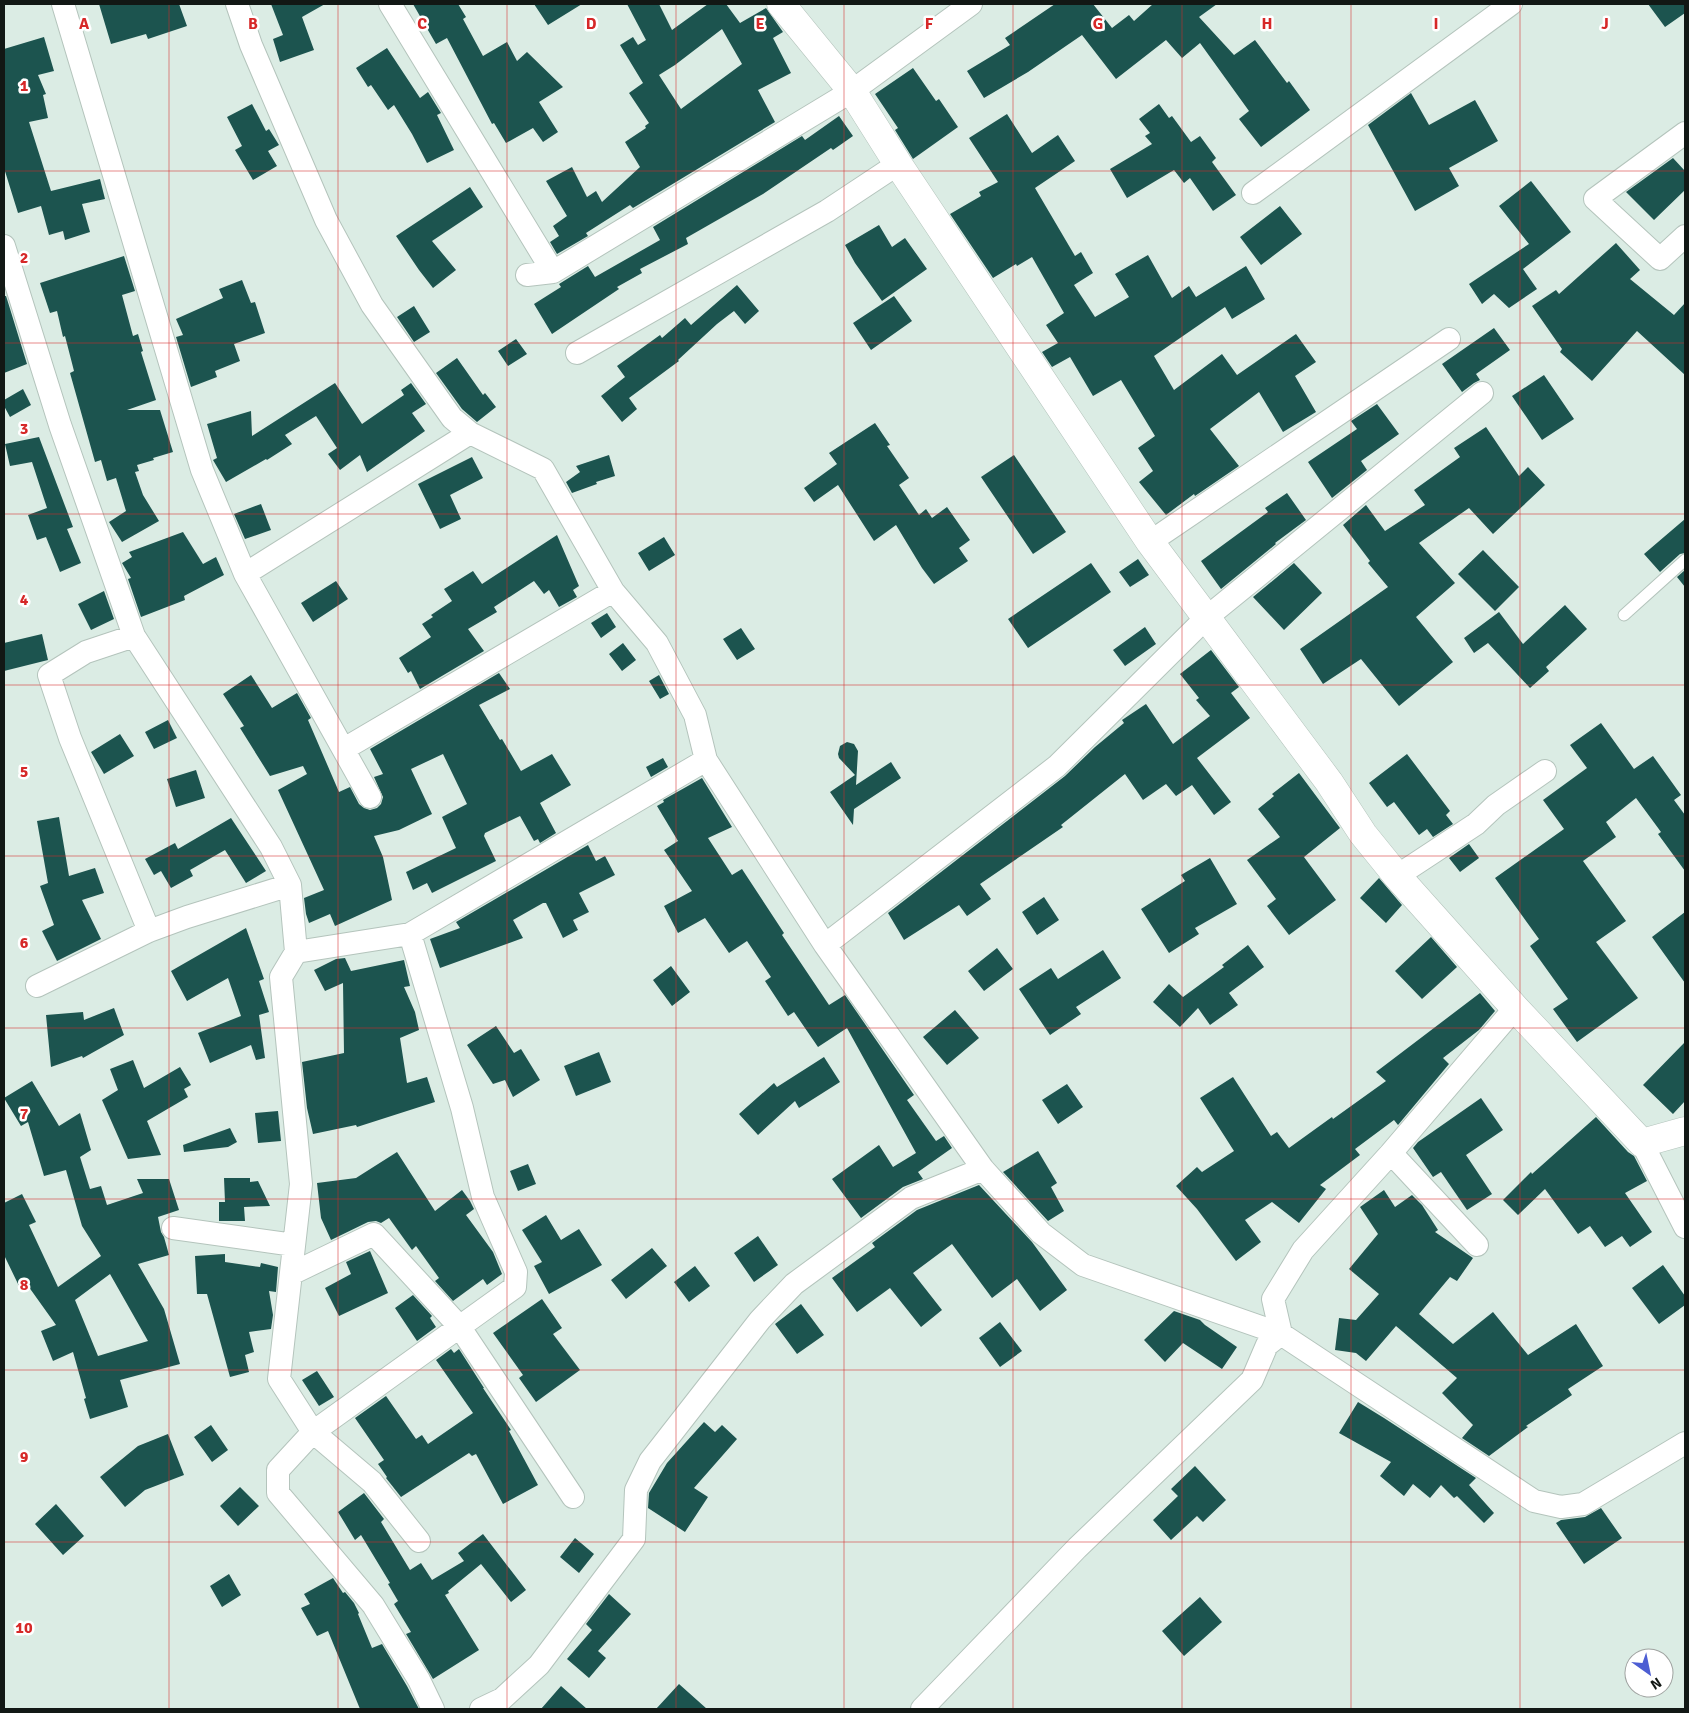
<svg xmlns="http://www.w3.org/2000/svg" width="1689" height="1713" font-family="Signika,sans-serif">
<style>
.building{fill:#1c544f;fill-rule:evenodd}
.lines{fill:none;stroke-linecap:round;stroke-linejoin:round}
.service-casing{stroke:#b4c4bc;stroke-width:13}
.minor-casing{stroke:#b4c4bc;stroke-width:24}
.tertiary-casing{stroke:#b4c4bc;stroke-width:29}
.service{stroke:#fff;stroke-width:11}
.minor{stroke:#fff;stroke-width:22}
.tertiary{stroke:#fff;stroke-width:28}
.grid{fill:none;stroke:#d62828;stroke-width:1;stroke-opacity:0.55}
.grid-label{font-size:16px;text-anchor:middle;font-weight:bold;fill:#d62828;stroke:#fff;stroke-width:5;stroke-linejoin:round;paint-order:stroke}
</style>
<rect width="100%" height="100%" fill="#dbece4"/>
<!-- building -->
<path class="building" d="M99,4H179L187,26L148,39L146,34L111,44Z
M271,4H325L302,17L314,50L280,62L273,39L283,35Z
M413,4H458L466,17L463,19L483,56L507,42L517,61L527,52L563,87L539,102L558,132L543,142L533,128L506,143L494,123L492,124L447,38L436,44Z
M534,4H582L548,25Z
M627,4H659L672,30L708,4H726L740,23L766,8L783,32L773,38L791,73L758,90L775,122L633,208L630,205L586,233L588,236L557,254L550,242L559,236L553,226L567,216L546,181L572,167L587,197L596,191L602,202L640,167L625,142L646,128L645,126L649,123L629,93L643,83L620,45L633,37L638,45L646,40ZM722,29L742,64L681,109L659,75L675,65Z
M1055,4H1093L1112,28L1129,15L1134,21L1153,4H1217L1199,17L1234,55L1255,40L1287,83L1289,81L1310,110L1261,147L1239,119L1249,111L1200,43L1182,58L1166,40L1116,79L1082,35L1028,72L984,98L967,71L1010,45L1005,38Z
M1648,4H1685V13L1665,27Z
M44,37L54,71L38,75L46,94L43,95L48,118L29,122L51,191L100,179L105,199L82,204L90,232L65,240L63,231L49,235L41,206L18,213L4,168V49Z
M387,48L420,98L428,92L441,113L437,115L454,150L427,163L412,134L394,105L388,110L371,85L368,87L356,68Z
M913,68L936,101L939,99L958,127L913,159L895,130L898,128L875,94Z
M1411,93L1429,125L1475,100L1498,141L1449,168L1459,186L1415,211L1368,125Z
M252,104L266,131L269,129L279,145L268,151L277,166L253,180L235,150L242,146L227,117Z
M1159,104L1169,118L1172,116L1191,142L1200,136L1216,158L1212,162L1236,195L1213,211L1190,178L1184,183L1174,170L1127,198L1110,169L1152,144L1145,136L1150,133L1139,119Z
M1007,114L1032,153L1058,135L1075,161L1035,188L1075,256L1081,252L1093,273L1074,285L1095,317L1129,297L1115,274L1148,255L1172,298L1189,286L1196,297L1246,266L1265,299L1232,319L1225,307L1154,356L1174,390L1222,354L1237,375L1296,334L1316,362L1295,376L1316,412L1283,432L1259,392L1210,429L1239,466L1195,496L1194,494L1166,515L1139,482L1153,471L1138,448L1155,436L1121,380L1093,396L1070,357L1052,367L1042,352L1058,343L1046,325L1064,313L1032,257L1017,266L1016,264L993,278L950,214L981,196L979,192L998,182L969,138Z
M839,116L853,136L833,150L831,148L763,194L686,238L688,244L640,269L642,273L617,287L619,289L552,334L534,304L561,287L559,284L588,266L595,277L660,240L653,227L802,136L805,140Z
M1673,158L1685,171V190L1654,220L1626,192Z
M1531,181L1571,232L1523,269L1537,289L1509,308L1494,294L1482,304L1469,284L1529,244L1499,206Z
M470,187L483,207L432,241L456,270L433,288L419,270L396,236Z
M1280,206L1302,234L1261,265L1240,237Z
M879,225L892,247L905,238L927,269L882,301L855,263L845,245Z
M1616,243L1640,270L1630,279L1674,315L1685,303V375L1637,331L1592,381L1560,352L1562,349L1532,306L1556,290L1559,294Z
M124,256L135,291L122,295L133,336L138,334L143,351L141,352L156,400L127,410H160L173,452L153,458L154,460L137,465L139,471L135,472L143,495L159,521L122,542L109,522L126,511L116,478L107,481L101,460L95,462L70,373L74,371L65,336L63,337L57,311L50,313L40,283Z
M242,280L251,303L255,302L265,333L234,344L240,361L215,371L217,377L191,387L176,337L183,335L176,319L223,298L219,289Z
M737,285L759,311L745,324L734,311L717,324L678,360L679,361L629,398L637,409L622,422L601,396L625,377L617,366L660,335L662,338L685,318L691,325Z
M4,296H6L7,299L27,364L4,373Z
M894,296L912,321L871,350L853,323Z
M414,306L430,332L414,342L397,317Z
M1494,328L1510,350L1476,374L1480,380L1474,383L1462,392L1442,364Z
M516,339L527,354L508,366L498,351Z
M457,358L483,395L485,393L496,407L477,422L462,409L436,373Z
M1544,375L1574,419L1542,440L1512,396Z
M335,383L362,424L404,395L401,390L411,383L426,404L412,413L425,431L367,472L360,455L340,470L328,454L337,448L316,416L285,435L292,444L267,460L266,459L226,482L213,460L217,458L207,424L251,411L252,436Z
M23,389L31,405L10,417L4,406V400Z
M1377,404L1399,434L1361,461L1367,470L1332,498L1308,462L1357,429L1351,421Z
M875,423L890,445L887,446L909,478L899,485L919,515L926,509L932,518L947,507L970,540L959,548L968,561L934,584L922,568L896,525L874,541L838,485L814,502L804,488L837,464L829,453Z
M1486,427L1519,476L1528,467L1545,485L1493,534L1469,508L1419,543L1455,583L1416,617L1453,662L1399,706L1361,659L1323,684L1300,649L1388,587L1368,563L1370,561L1343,525L1366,505L1385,531L1425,505L1414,490L1460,457L1454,448Z
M39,437L73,527L67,529L81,563L60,572L46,537L37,540L28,515L47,508L32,462L10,466L5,444Z
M609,455L615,476L596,482L597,484L572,493L566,482L580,472L576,466Z
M1014,455L1066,532L1033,554L981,477Z
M472,457L483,478L450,495L461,519L440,529L418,484Z
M1287,493L1306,520L1275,543L1276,544L1221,589L1201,561L1268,512L1265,508Z
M261,504L271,530L245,539L234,514Z
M1685,519V553L1680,554L1660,572L1644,554Z
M183,532L203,564L216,557L224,575L184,596L185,600L141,617L128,579L131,578L122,563L132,557L129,552Z
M557,535L579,586L573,590L577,597L559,607L549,590L544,594L534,581L494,607L497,612L468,629L484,651L420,689L411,671L408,673L399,658L431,637L422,624L433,617L431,615L452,601L444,589L473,571L482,584Z
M664,537L675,555L649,571L638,553Z
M1483,550L1519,587L1495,611L1458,574Z
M1138,559L1149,575L1130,587L1119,572Z
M1091,563L1111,592L1028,648L1008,619Z
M1294,563L1322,593L1284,630L1253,597Z
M1685,570V587L1677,577Z
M336,581L348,599L313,622L301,603Z
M104,591L114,619L91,630L78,604Z
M1565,605L1587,629L1546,667L1549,671L1530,688L1488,643L1474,653L1464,638L1499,612L1523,644Z
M607,613L616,627L601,638L591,623Z
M1145,627L1156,644L1125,666L1113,650Z
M741,628L755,649L737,660L723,639Z
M42,634L48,660L4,671V643Z
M623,643L636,660L622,671L609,654Z
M1211,650L1239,687L1231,693L1250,718L1197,758L1231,802L1214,815L1192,785L1176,796L1166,784L1143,800L1125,774L1061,825L1063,827L980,884L991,899L967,916L959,905L904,940L888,913L1065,776L1095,747L1124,723L1122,720L1146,704L1173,744L1210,716L1196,700L1199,698L1180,674Z
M499,673L510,689L479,705L500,740L502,739L521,771L552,754L571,785L540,803L556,833L540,843L538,839L534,841L520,816L485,833L484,836L496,861L432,893L427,883L413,890L406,872L456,848L442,817L467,804L443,754L411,769L432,814L399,830L374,836L383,857L392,900L335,926L330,914L309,923L306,914L304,898L324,890L278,790L307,774L303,766L270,776L240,728L244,726L223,694L251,675L272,708L297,693L311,718L308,720L339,792L350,787L359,804L364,808L370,810L377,808L381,804L383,797L374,777L383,774L370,749Z
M659,675L669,694L660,699L649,681Z
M168,720L177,738L154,749L145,732Z
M1601,723L1634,769L1653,756L1681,795L1674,800L1685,815V871L1658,834L1661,832L1636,798L1606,822L1616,837L1583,861L1626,921L1596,942L1638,998L1577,1042L1553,1009L1568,999L1530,946L1539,939L1495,878L1564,829L1543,800L1587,768L1570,745Z
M120,734L134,756L104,774L91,752Z
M847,742L854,744L858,751L856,785L891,762L901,778L854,809L853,825L830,792L855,775L839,758L838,754L840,746Z
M1407,754L1450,811L1446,815L1453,824L1433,837L1427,829L1419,835L1394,802L1387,807L1369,783Z
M663,758L668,767L651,777L646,767Z
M196,770L205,798L176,807L167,779Z
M1299,773L1340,828L1304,857L1336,900L1289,935L1267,906L1276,899L1247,860L1280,837L1258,809L1274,796L1272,794Z
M702,778L732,827L708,838L732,875L742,869L784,933L782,935L829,1005L845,995L914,1095L907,1100L936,1141L944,1136L952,1148L918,1172L923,1179L903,1187L861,1218L832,1179L879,1145L893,1167L916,1153L847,1028L818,1047L794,1012L788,1016L765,981L771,977L747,941L729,953L705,918L678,933L664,906L692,891L664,850L678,841L657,806L664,802L663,800Z
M59,817L69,876L95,868L104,893L82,900L101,939L57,961L42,931L54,925L40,886L48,883L37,821Z
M231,818L266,871L246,883L225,850L190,870L193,876L171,888L161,871L154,875L145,859L175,843L178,849Z
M1469,844L1479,858L1460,872L1449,858Z
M588,845L596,861L605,856L615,875L579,893L589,912L573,920L578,930L563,938L546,903H543L513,920L523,938L440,968L430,939L460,928L456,922Z
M1210,858L1237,904L1195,928L1199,934L1169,953L1141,909L1185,881L1181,875Z
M1379,878L1402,905L1386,923L1360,898Z
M1044,897L1059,920L1037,935L1022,912Z
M1685,912V983L1652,937Z
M246,928L264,979L259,981L269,1012L259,1015L265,1058L256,1060L251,1045L210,1063L198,1033L241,1016L228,978L187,1001L171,971Z
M1431,937L1457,967L1422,999L1395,971Z
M1248,945L1264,967L1229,993L1238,1005L1210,1025L1198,1008L1180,1027L1153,1002L1169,984L1183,997L1224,967L1222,965Z
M997,948L1013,969L984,991L968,971Z
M1103,950L1121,978L1076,1007L1081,1014L1050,1035L1019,989L1051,968L1058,979Z
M345,958L351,971L404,960L410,986L404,987L415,1012L419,1030L400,1038L407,1083L427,1077L435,1102L357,1127L356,1125L313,1134L307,1108L302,1062L344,1053L343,983L325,991L314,970L336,959Z
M671,966L690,992L672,1006L653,980Z
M1480,993L1495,1011L1479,1030L1443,1058L1449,1064L1398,1125L1394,1120L1355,1149L1360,1155L1320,1185L1326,1189L1299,1223L1272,1202L1245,1220L1261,1242L1236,1261L1197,1209L1176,1186L1197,1167L1202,1172L1234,1151L1200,1098L1233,1077L1271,1136L1277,1132L1289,1148L1332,1117L1333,1119L1386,1081L1376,1072Z
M114,1008L124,1035L83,1058L82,1056L51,1067L46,1015L83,1012L84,1020Z
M955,1010L979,1038L947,1065L923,1037Z
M496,1026L514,1053L521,1049L540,1080L513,1097L505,1080L493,1084L467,1045Z
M1685,1042V1101L1673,1114L1643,1085Z
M599,1052L611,1082L576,1096L564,1066Z
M824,1057L840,1082L799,1108L795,1101L758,1135L739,1114L774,1083L777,1087Z
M133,1060L144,1088L180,1067L191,1085L184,1089L188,1097L147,1121L161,1155L128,1159L102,1100L118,1090L110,1069Z
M32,1081L59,1126L80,1113L91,1150L80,1157L90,1189L101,1186L107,1205L143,1193L137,1179H169L179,1210L158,1217L161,1232L164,1237L169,1255L138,1264L164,1309L180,1364L120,1380L128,1407L90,1419L84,1399L86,1398L73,1352L53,1361L41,1331L56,1325L26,1283L19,1286L4,1255V1203L22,1194L36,1222L29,1225L58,1287L101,1256L82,1226L66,1170L44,1176L28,1122L21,1126L4,1098ZM110,1274L148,1341L98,1356L75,1300Z
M1067,1084L1083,1107L1058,1124L1042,1100Z
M1481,1098L1503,1130L1466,1155L1492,1194L1467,1210L1441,1172L1433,1177L1413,1148L1418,1142Z
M278,1111L281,1141L258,1143L255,1113Z
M1596,1117L1628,1152L1634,1156L1647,1181L1625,1193L1652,1232L1630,1247L1622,1236L1605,1247L1590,1226L1578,1234L1545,1189L1518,1215L1503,1200L1531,1172L1532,1174Z
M230,1128L237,1142L228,1147L184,1152L183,1145Z
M1038,1151L1057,1183L1051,1187L1064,1211L1048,1221L1003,1172Z
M397,1152L435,1211L462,1190L470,1201L474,1209L466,1215L493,1252L502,1274L487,1285L483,1279L453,1301L435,1281L439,1278L416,1246L412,1250L389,1218L381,1223L376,1221L368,1222L331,1240L321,1218L317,1183L356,1178Z
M528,1164L536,1184L518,1191L510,1171Z
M224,1178H250V1182L258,1181L270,1206L244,1207L245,1221H219V1202H225Z
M979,1185L1032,1242L1067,1290L1040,1311L1017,1279L992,1298L952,1244L913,1273L942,1310L921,1327L890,1288L857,1312L832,1278L875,1247L872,1243L917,1210Z
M1384,1190L1395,1207L1412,1195L1422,1205L1438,1230L1435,1232L1473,1258L1457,1281L1450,1277L1419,1314L1453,1344L1493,1312L1528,1355L1576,1324L1603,1366L1568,1389L1572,1395L1526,1426L1528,1427L1489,1456L1462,1438L1473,1425L1442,1393L1457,1378L1396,1326L1366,1361L1356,1353L1335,1350L1339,1318L1356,1320L1379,1294L1349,1269L1378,1234L1360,1207Z
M546,1215L561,1240L579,1229L602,1265L549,1294L534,1266L542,1262L522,1230Z
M758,1236L778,1265L754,1282L734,1253Z
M652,1248L667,1266L626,1299L611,1280Z
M370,1251L388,1293L339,1316L325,1288L351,1274L346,1262Z
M225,1254V1262L260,1267L261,1263L278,1267L276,1292L269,1291L273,1315L271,1329L249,1332L254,1352L245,1355L249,1372L230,1377L207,1294H197L195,1256Z
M1663,1265L1685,1296V1305L1659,1324L1632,1288Z
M695,1266L710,1286L689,1302L674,1282Z
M413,1295L432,1316L430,1318L436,1327L417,1341L395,1308Z
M542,1299L562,1328L553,1334L580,1370L536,1402L519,1378L523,1375L493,1333Z
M801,1304L824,1335L797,1354L775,1324Z
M1174,1311L1200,1320L1205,1325L1237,1347L1222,1369L1183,1343L1165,1362L1144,1340Z
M1000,1322L1022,1351L1000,1367L979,1338Z
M451,1349L454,1353L459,1349L484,1388H483L511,1430L509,1431L538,1485L503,1504L476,1454L472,1456L469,1453L401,1497L386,1478L387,1477L378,1464L384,1460L355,1418L386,1396L416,1439L422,1435L428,1444L473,1413L436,1360Z
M317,1371L334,1397L319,1406L302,1380Z
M1358,1402L1384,1418L1476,1478L1469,1485L1494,1513L1484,1523L1457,1496L1454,1498L1441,1485L1430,1498L1413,1484L1404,1496L1380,1476L1391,1462L1339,1433Z
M704,1422L715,1432L722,1425L737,1439L694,1488L708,1497L685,1532L648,1508L649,1493L667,1463Z
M211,1425L228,1450L212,1462L194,1437Z
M168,1434L184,1475L145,1490L125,1507L100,1477L138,1446Z
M1195,1466L1226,1500L1203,1522L1197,1516L1171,1540L1153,1520L1178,1496L1171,1489Z
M240,1487L259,1506L238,1526L220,1506Z
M364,1493L384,1519L381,1522L410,1570L421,1563L432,1580L464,1561L458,1553L483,1534L526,1590L511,1602L481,1564L448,1591L449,1593L445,1595L479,1650L433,1679L406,1634L411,1632L394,1604L398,1601L388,1584L390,1583L361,1535L355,1540L338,1512Z
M56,1504L84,1536L63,1555L35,1524Z
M1601,1508L1622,1538L1584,1564L1556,1523L1561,1520L1585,1517Z
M575,1538L594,1554L579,1573L560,1557Z
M229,1574L241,1595L222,1607L210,1586Z
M333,1578L343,1593L345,1592L354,1603L359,1613L358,1614L372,1648L382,1644L407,1686L419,1709H360L328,1631L317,1636L301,1608L310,1604L304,1594Z
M609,1594L631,1614L598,1651L606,1658L589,1678L567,1659L592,1630L586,1624Z
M1200,1597L1222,1622L1184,1656L1162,1631Z
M679,1684L707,1709H656Z
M561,1686L587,1709H541Z"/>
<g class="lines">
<!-- service casing -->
<g class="service-casing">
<path id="service" d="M1624,615L1685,560"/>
</g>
<!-- minor casing -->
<g class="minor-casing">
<path id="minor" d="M63,4L202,470L245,574L370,797
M237,4L251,45L326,220L372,305L452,418L470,433L543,469L613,591
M390,4L553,272
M1685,133L1595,199L1660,259L1685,236
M1253,193L1511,4
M4,246L60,425L134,636L271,847L290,885L296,952
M527,275L553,272L852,91L971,4
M577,353L827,211L898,164
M1150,542L1449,339
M245,574L470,433
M134,636L86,652L49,675L70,738L149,931
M344,749L613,591L657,643L695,715L706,760L825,945L983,1169L1041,1233L1083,1265L1281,1334L1534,1501L1561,1507L1583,1504L1685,1443
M1397,876L1476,824L1496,805L1545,771
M410,934L462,1108L483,1197L516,1272L515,1287L313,1432L278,1470V1493L373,1605L419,1680L433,1709
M825,945L1057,766L1206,618L1482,393
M37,986L149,931L187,917L290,885
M1642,1143L1685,1227
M1391,1153L1477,1245
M173,1228L294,1245
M291,1274L374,1234L459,1326L573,1497
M419,1541L372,1482L313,1432L279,1379L301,1184L281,977L296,952L410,934L706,760
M481,1709L502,1699L539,1665L634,1539L636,1490L650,1461L760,1320L794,1284L911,1198L983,1169
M922,1709L1077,1548L1252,1380L1267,1345L1281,1334L1273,1299L1303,1250L1391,1153L1515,1008"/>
</g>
<!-- tertiary casing -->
<g class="tertiary-casing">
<path id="tertiary" d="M781,4L852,91L898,164L1150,542L1329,782L1363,834L1397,876L1515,1008L1642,1143L1685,1131"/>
</g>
<!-- service -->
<use href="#service" class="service"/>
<!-- minor -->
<use href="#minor" class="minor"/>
<!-- tertiary -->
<use href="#tertiary" class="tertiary"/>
</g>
<!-- grid -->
<path class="grid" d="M169,4V1709M338,4V1709M507,4V1709M676,4V1709M844,4V1709M1013,4V1709M1182,4V1709M1351,4V1709M1520,4V1709M4,171H1685M4,343H1685M4,514H1685M4,685H1685M4,856H1685M4,1028H1685M4,1199H1685M4,1370H1685M4,1542H1685"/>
<g class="grid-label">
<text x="84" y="29">A</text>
<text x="253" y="29">B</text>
<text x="422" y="29">C</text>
<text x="591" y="29">D</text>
<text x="760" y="29">E</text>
<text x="929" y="29">F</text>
<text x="1098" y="29">G</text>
<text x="1267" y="29">H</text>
<text x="1436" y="29">I</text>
<text x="1605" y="29">J</text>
<text x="24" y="91">1</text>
<text x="24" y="263">2</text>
<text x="24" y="434">3</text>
<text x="24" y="605">4</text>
<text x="24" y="777">5</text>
<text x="24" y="948">6</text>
<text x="24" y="1119">7</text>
<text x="24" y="1290">8</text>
<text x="24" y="1462">9</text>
<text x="24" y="1633">10</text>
</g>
<!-- border -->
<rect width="1689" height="1713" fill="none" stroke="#121815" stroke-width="10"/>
<!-- north arrow -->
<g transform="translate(1649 1673) rotate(147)"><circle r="24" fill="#ffffff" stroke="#a0a3a1"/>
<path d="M0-4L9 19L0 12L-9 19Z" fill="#4d5ed3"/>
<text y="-8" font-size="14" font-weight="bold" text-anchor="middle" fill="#121815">N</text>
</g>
</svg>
